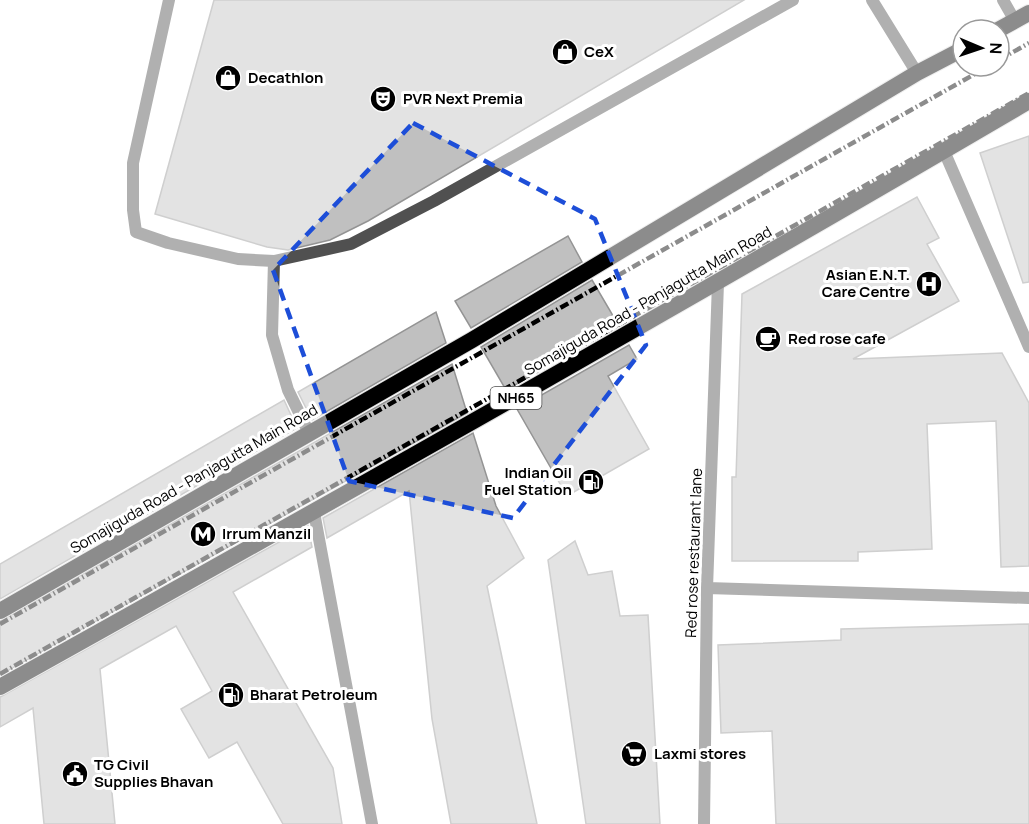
<svg xmlns="http://www.w3.org/2000/svg" width="1029" height="824" font-family="Manrope,sans-serif">
<style>
.building{fill:#c0c0c0;stroke:#949494;stroke-width:1.5}
.lines{fill:none;stroke-linecap:round;stroke-linejoin:round}
.trunk-casing{stroke:#dbdbdb;stroke-width:18}
.service{stroke:#505050;stroke-width:12}
.minor{stroke:#505050;stroke-width:12}
.trunk{stroke:#000;stroke-width:16}
.rail{stroke:#000;stroke-width:4.5;stroke-dasharray:9 3 1.5 3;stroke-linecap:butt}
.marked{fill:none;stroke:#1d4ed8;stroke-width:4.5;stroke-dasharray:12 8;stroke-linejoin:round}
.labels{text-anchor:middle;stroke-width:6;stroke-linejoin:round;paint-order:stroke}
.shield{fill:#fff;stroke:#4c4c4c;stroke-width:1.5}
.shield-label{font-size:14px;font-weight:bold;fill:#000}
.poi-label{font-size:15px;font-weight:bold;fill:#000;stroke:#fff;text-anchor:start}
.street-label{font-size:15px;fill:#000;stroke:#fff}
</style>
<rect width="100%" height="100%" fill="#fff"/>
<!-- building -->
<path class="building" d="M214,0H744L368,221L330,240L288,250L267,247L155,214Z
M1029,136V282L1023,283L980,153Z
M917,197L939,238L927,244L959,301L853,359L1002,353L1029,403V566L1001,567L996,421L927,424L932,549L858,552V561H732V477H736L742,294Z
M568,236L582,262L471,328L455,301Z
M592,280L619,326L506,390L481,347Z
M436,312L446,343L312,420L298,392Z
M629,345L637,359L608,376L649,449L567,496L517,409Z
M452,364L467,413L0,675V621Z
M284,400L297,428L0,599V564Z
M473,433L496,506L524,558L487,586L537,824H451L432,719L409,491L327,538L323,518Z
M308,526L312,547L233,592L333,768L342,824H283L237,742L209,758L181,709L212,691L176,626L100,669L115,824H44L33,708L0,727V697Z
M575,541L588,575L612,571L620,616L648,615L660,824H586L548,560Z
M1029,624V824H776L772,731L721,733L718,645L841,640V629Z"/>
<g class="lines">
<!-- trunk casing -->
<g class="trunk-casing">
<path id="trunk" d="M998,30L1029,13
M0,611L472,340L917,73L963,49
M0,687C345,495 688,301 1029,101"/>
</g>
<!-- service -->
<path class="service" d="M169,0L133,163V210L136,232L168,243L238,259L274,261L351,244L434,201L793,0
M872,0L917,73
M1003,0L1015,21
M944,151L1029,347
M274,261L272,335L288,390L309,433"/>
<!-- minor -->
<path class="minor" d="M314,512L372,824
M707,588L1029,598
M704,824L707,588L718,283"/>
<!-- trunk -->
<use href="#trunk" class="trunk"/>
<!-- rail -->
<path class="rail" d="M999,60L1029,43
M0,624L989,66
M0,674L1029,93"/>
</g>
<!-- marked area -->
<path d="M0 0H1029V824H0ZM413,123L595,219L646,345L513,518L349,481L273,270Z" fill="#fff" fill-opacity=".55" fill-rule="evenodd"/>
<path class="marked" d="M413,123L595,219L646,345L513,518L349,481L273,270Z"/>
<!-- icons -->
<defs>
<g id="shop-disc" transform="scale(1.35)"><circle r="9.5" fill="#000" stroke="#fff"/><path d="M-5-2.5h2.3a2.7 3.5 0 0 1 5.4 0H5L5.5 6h-11ZM-1.5-2.5h3a1.5 2.3 0 0 0-3 0Z" fill="#fff"/></g>
<g id="theatre-disc" transform="scale(1.35)"><circle r="9.5" fill="#000" stroke="#fff"/><path d="M-5-5.5Q0-4 5-5.5V0Q5 5 0 6Q-5 5-5 0ZM-3.3-2.5H-1v1.5H-3.3ZM1-2.5H3.3v1.5H1ZM-2.8 1Q0 5.5 2.8 1Z" fill="#fff"/></g>
<g id="hospital-disc" transform="scale(1.35)"><circle r="9.5" fill="#000" stroke="#fff"/><path d="M-5-5h3v3.5h4V-5h3V5h-3V1.5h-4V5h-3Z" fill="#fff"/></g>
<g id="cafe-disc" transform="scale(1.35)"><circle r="9.5" fill="#000" stroke="#fff"/><path d="M-5.5-4.5H6V0H3Q3 3.5 0 3.5H-2.5Q-5.5 3.5-5.5 0ZM3-3.2v2h1.7v-2ZM-6 4.5H4V6H-6Z" fill="#fff"/></g>
<g id="fuel-disc" transform="scale(1.35)"><circle r="9.5" fill="#000" stroke="#fff"/><path d="M-5.5-6h7V0h2V4h1.3V-2.5L3-4.5l.8-.8L6-3V5H2.5V1h-1V6h-7ZM-4.2-4.7v3.2H.2V-4.7Z" fill="#fff"/></g>
<g id="metro-disc" transform="scale(1.35)"><circle r="9.5" fill="#000" stroke="#fff"/><path d="M-5.5 5V-5H-3L0 0L3-5H5.5V5H3V-.5L0 4L-3-.5V5Z" fill="#fff"/></g>
<g id="supermarket-disc" transform="scale(1.35)"><circle r="9.5" fill="#000" stroke="#fff"/><path d="M-6-5.5h2.5l.6 2H6L4.5 2H-2.5L-4.4-4H-6ZM-1.5 3.2a1.3 1.3 0 1 0 .1 0ZM3 3.2a1.3 1.3 0 1 0 .1 0Z" fill="#fff"/></g>
<g id="civic-disc" transform="scale(1.35)"><circle r="9.5" fill="#000" stroke="#fff"/><path d="M-.6-6.5H3V-4.5H.6V-3L4-1V1h2V6H-6V1h2V-1L-.6-3ZM-1.2 2.5V6h2.4V2.5Z" fill="#fff"/></g>
</defs>
<g fill-rule="evenodd">
<use href="#shop-disc" x="565" y="52"/>
<use href="#shop-disc" x="228" y="78"/>
<use href="#theatre-disc" x="383" y="99"/>
<use href="#hospital-disc" x="929" y="284"/>
<use href="#cafe-disc" x="768" y="339"/>
<use href="#fuel-disc" x="591" y="482"/>
<use href="#metro-disc" x="203" y="534"/>
<use href="#fuel-disc" x="231" y="695"/>
<use href="#supermarket-disc" x="634" y="754"/>
<use href="#civic-disc" x="75" y="774"/>
</g>
<g class="labels">
<!-- shield labels -->
<rect class="shield" x="490.5" y="387" width="51" height="22" rx="4.5"/>
<g class="shield-label">
<text x="516" y="403">NH65</text>
</g>
<!-- poi labels -->
<g class="poi-label">
<text x="584" y="57">CeX</text>
<text x="248" y="83">Decathlon</text>
<text x="403" y="104">PVR Next Premia</text>
<text x="910" y="280" text-anchor="end">Asian E.N.T.<tspan x="910" dy="17">Care Centre</tspan></text>
<text x="788" y="344">Red rose cafe</text>
<text x="572" y="478" text-anchor="end">Indian Oil<tspan x="572" dy="17">Fuel Station</tspan></text>
<text x="222" y="539">Irrum Manzil</text>
<text x="250" y="700">Bharat Petroleum</text>
<text x="654" y="759">Laxmi stores</text>
<text x="94" y="770">TG Civil<tspan x="94" dy="17">Supplies Bhavan</tspan></text>
</g>
<!-- street labels -->
<g class="street-label">
<text transform="translate(648 301) rotate(-30)" y="5">Somajiguda Road - Panjagutta Main Road</text>
<text transform="translate(194 479) rotate(-30)" y="5">Somajiguda Road - Panjagutta Main Road</text>
<text transform="translate(694 553) rotate(-88)" y="5">Red rose restaurant lane</text>
</g>
</g>
<!-- north arrow -->
<g transform="translate(981 48) rotate(92)"><circle r="28" fill="#ffffff" stroke="#999999" stroke-width="1.5"/>
<path d="M0-4.5L10 22L0 15L-10 22Z" fill="#000000"/>
<text y="-9" font-size="16" font-weight="bold" text-anchor="middle" fill="#000000">N</text>
</g>
</svg>
